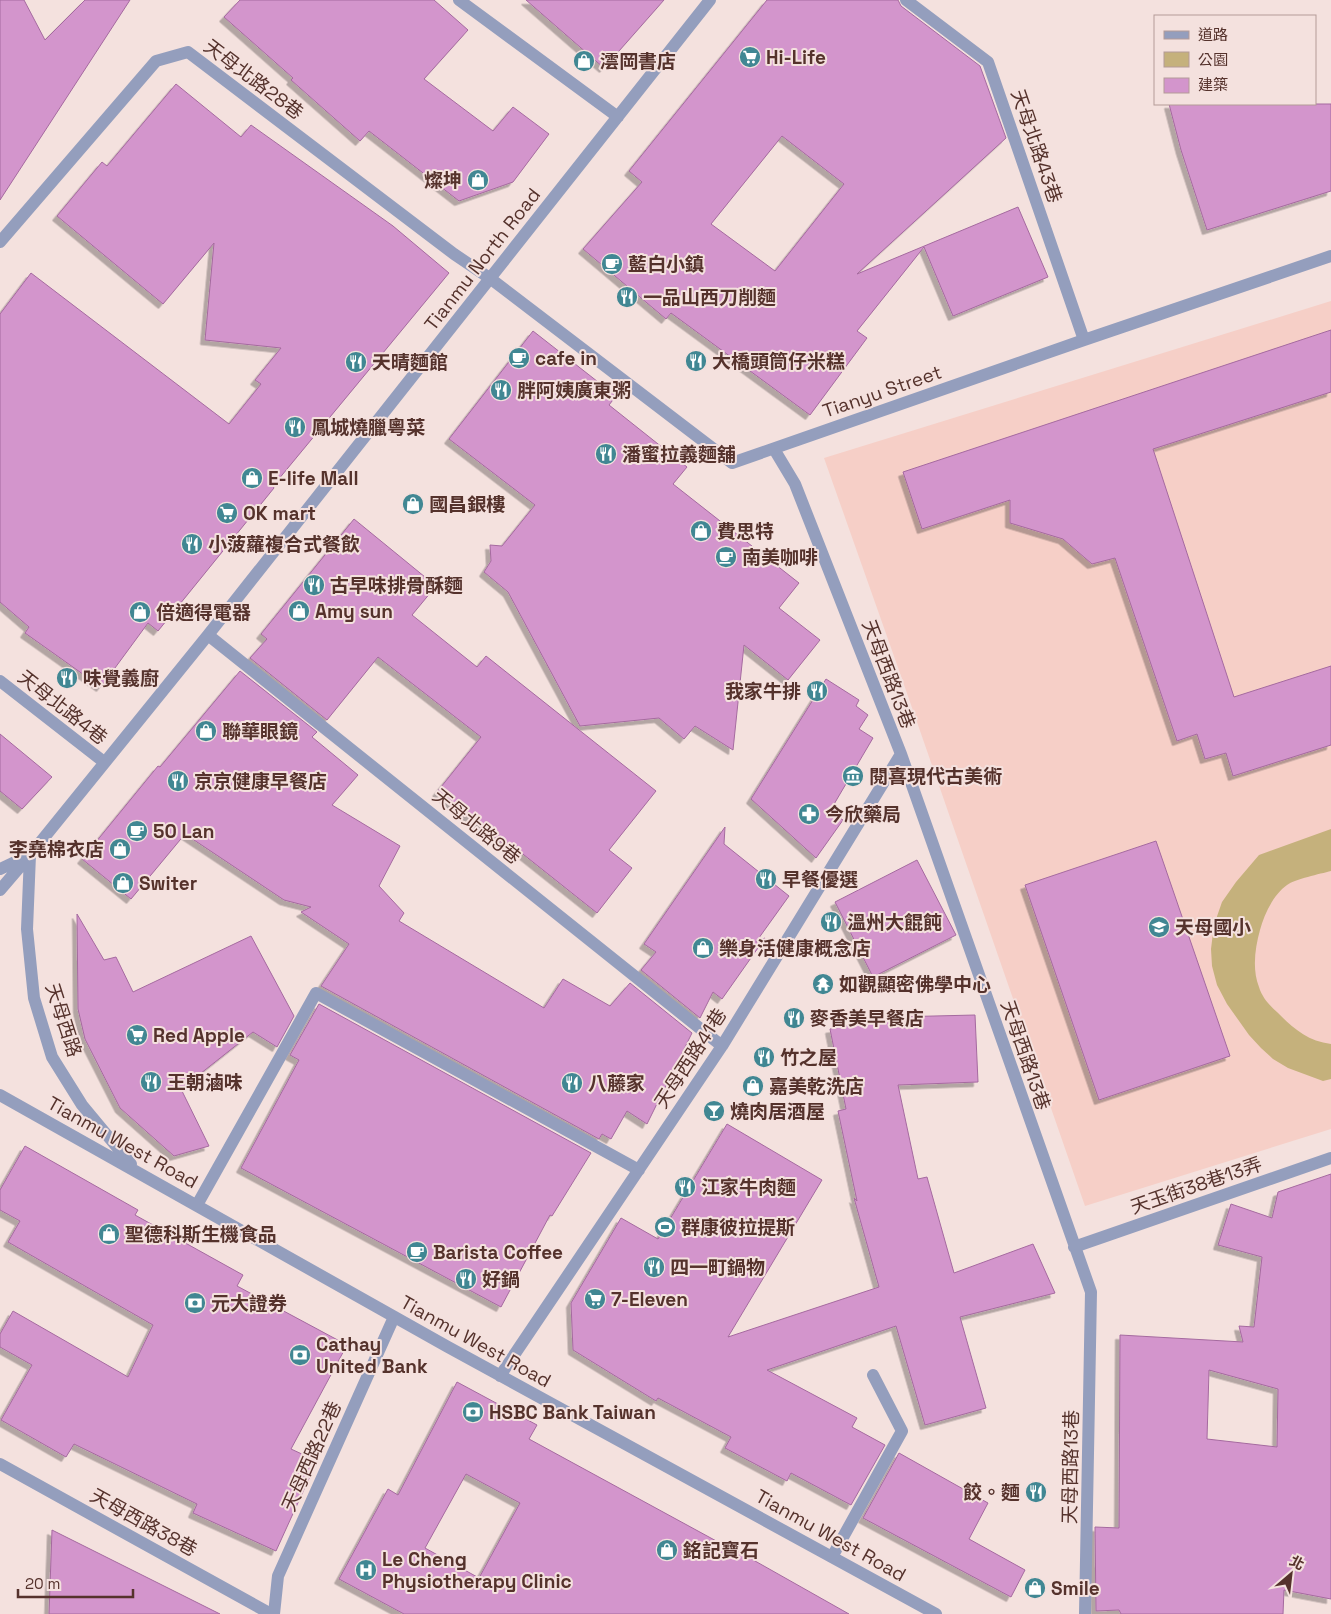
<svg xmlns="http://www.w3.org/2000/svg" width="1331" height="1614" font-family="'Space Grotesk','Noto Sans TC',sans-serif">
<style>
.built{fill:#f6cfc7}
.green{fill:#c5b17c}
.building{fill:#d395cc;stroke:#a56a9f;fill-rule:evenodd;filter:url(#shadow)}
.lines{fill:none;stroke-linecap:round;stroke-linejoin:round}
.minor{stroke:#949ebd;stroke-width:12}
.labels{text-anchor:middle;stroke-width:4;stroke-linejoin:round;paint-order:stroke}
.poi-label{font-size:19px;font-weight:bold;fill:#55322c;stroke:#f4e1de;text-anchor:start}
.street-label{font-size:19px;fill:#55322c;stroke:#f4e1de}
</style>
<defs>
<filter id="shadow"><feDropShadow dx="-4.5" dy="4.5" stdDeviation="0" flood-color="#0004"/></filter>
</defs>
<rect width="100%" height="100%" fill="#f4e1de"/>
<!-- built -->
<path class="built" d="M1331,301V1129L1085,1206L901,676L824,458Z"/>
<!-- green -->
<path class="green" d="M1331,829V871C1320,874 1295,879 1287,885C1273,895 1264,915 1260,930C1255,948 1252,969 1259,987C1262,997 1269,1005 1277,1012C1293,1028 1307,1041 1331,1044V1079L1323,1081L1288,1068L1273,1059L1261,1048L1249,1035L1227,1004L1217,985L1212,966L1211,949L1214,925L1222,902L1236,882L1259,855Z"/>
<!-- building -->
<path class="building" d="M0,0H24L45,40L85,0H130L0,200Z
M240,0H434L468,30L424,79L493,131L513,107L549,134L513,182L459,201L369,131L360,141L291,80L293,78L224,17Z
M526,0H664L604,68Z
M767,0H898L901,6L980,66L1006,138L857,274L1018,207L1048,277L953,316L924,247L857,331L867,338L810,415L671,313L666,319L583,249L642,182L629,171ZM782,136L844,184L775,271L711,224Z
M176,84L241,137L251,125L393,226L449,273L273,486L274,488L158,631L148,623L101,687L25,633L29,627L0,602V314L31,273L229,424L261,384L255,380L281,348L205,340L214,243L163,304L57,216L102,162L107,166Z
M1169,104H1331V191L1207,230L1181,150Z
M1331,330V392L1153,449L1234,697L1331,666V745L1233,776L1226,753L1205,759L1197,734L1177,741L1115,558L1092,564L1063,539L1010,523V500L922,529L903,472Z
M533,331L616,396L609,405L687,467L673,484L799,583L779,608L820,640L788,680L744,645L733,750L695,726L684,739L659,718L580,726L508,592L484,572L491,561L490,545L502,546L535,505L449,439Z
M354,519L436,586L412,615L477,667L486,656L656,791L609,850L632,868L597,913L509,843L506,846L437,792L481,737L378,657L327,720L250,658L267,639L261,634Z
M240,671L317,732L312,737L358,775L332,805L400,846L379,886L404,913L399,921L544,1008L563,979L610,1006L630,983L692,1033L647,1124L627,1111L611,1139L602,1134L599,1139L321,986L349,944L301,912L311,907L284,900L185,834L131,899L82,859L158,766L160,767Z
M826,679L859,700L856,706L868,715L859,729L873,738L830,811L843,820L816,858L751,799Z
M0,734L52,777L22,809L0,791Z
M725,827L724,844L789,896L756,942L765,938L722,999L713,992L700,1018L641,970L656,952L644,944Z
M1156,841L1230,1056L1099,1100L1025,885Z
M917,860L956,935L873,977L835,902Z
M77,914L104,960L116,957L133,992L251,936L294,1016L277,1047L253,1032L181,1089L209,1146L174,1156L120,1108L85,1039L78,1009Z
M319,1004L591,1153L552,1216L550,1215L501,1307L241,1168L299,1060L290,1055Z
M975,1015L978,1082L898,1085L918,1179L927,1177L954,1273L1033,1244L1055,1293L960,1317L986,1408L925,1425L896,1326L767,1370L857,1418L852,1427L885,1445L851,1505L791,1473L787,1481L725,1448L731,1437L658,1398L656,1401L573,1350L571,1303L621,1218L658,1239L727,1124L822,1180L728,1337L879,1287L854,1198L857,1201L838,1111L846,1109L830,1029L893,1017Z
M25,1146L138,1210L135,1215L243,1275L237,1286L347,1345L291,1449L317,1461L276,1551L193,1513L197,1504L74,1444L66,1457L1,1420L32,1365L0,1347V1334L13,1311L128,1377L153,1325L8,1242L20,1221L0,1210V1190Z
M1331,1174V1599L1284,1590L1283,1614H1121L1119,1610L1096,1611L1095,1527L1119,1528L1120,1335L1243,1342L1239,1326L1254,1327L1262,1257L1218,1245L1231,1204L1272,1218L1278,1192ZM1209,1370L1278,1389L1277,1447L1207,1439Z
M457,1382L537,1425L529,1439L731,1549L732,1548L849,1614H404L339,1579L388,1489L398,1495ZM466,1474L520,1503L479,1578L425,1548Z
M899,1453L988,1503L969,1539L1025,1570L1011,1597L863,1518Z
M52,1530L220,1614H49Z"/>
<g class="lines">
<!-- minor -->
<path class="minor" d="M459,0L618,117
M906,0L988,62L1084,340
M0,242L156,61L188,52L454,254L491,279L732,463L1084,340L1331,256
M774,449L795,484L901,754L1091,1292L1085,1614
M208,635L722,1046
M0,681L104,762
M0,869L30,855L27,929L34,998L52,1057L82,1105L131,1164
M0,890L30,855L208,635L710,0
M0,1095L448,1347L936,1614
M197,1205L316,993L639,1170
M1074,1247L1331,1158
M500,1376L722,1046L901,754
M0,1464L271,1614
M832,1557L902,1431L873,1375
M274,1614L278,1576L394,1317"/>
</g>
<!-- icons -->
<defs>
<g id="supermarket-disc" transform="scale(1.125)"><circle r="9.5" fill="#418793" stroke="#f4e1de"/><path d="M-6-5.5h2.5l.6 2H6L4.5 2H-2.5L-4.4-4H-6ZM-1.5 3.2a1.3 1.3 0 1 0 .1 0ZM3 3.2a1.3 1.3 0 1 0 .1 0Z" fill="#fff"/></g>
<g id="shop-disc" transform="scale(1.125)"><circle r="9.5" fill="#418793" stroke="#f4e1de"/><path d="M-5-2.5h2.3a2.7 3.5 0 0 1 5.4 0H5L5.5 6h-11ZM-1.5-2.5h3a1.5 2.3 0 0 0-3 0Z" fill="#fff"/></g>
<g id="cafe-disc" transform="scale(1.125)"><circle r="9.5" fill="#418793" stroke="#f4e1de"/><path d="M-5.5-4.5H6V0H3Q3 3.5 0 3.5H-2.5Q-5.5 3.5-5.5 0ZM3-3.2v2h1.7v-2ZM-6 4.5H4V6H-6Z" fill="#fff"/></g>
<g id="restaurant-disc" transform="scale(1.125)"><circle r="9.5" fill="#418793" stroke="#f4e1de"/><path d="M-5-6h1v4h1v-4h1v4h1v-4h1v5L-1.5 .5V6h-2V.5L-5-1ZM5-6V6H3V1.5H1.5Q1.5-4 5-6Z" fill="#fff"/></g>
<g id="museum-disc" transform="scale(1.125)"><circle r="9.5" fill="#418793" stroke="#f4e1de"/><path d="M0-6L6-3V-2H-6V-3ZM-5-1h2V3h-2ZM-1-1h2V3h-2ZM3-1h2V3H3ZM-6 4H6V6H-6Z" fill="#fff"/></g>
<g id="pharmacy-disc" transform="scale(1.125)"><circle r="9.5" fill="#418793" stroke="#f4e1de"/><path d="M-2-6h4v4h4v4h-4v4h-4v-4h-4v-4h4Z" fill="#fff"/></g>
<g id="school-disc" transform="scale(1.125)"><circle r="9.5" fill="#418793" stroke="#f4e1de"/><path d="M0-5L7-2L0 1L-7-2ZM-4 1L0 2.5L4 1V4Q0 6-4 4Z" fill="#fff"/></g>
<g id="temple-disc" transform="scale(1.125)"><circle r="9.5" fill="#418793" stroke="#f4e1de"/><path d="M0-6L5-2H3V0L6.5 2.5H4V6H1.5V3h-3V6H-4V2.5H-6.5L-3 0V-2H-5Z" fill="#fff"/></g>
<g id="bar-disc" transform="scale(1.125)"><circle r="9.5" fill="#418793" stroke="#f4e1de"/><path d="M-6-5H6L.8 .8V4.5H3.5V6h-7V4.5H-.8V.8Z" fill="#fff"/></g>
<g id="stadium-disc" transform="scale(1.125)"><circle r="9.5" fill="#418793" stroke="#f4e1de"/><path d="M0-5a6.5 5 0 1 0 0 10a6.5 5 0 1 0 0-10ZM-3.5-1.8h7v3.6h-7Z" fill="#fff"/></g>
<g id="bank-disc" transform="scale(1.125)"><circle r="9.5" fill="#418793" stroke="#f4e1de"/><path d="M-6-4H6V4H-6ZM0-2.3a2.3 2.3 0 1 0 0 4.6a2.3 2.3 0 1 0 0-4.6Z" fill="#fff"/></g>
<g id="hospital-disc" transform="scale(1.125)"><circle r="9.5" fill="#418793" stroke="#f4e1de"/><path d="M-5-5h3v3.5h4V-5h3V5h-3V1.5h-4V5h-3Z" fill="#fff"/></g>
</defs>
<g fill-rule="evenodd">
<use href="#supermarket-disc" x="750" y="57"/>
<use href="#shop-disc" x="584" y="61"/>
<use href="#shop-disc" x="478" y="180"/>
<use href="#cafe-disc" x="612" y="264"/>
<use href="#restaurant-disc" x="627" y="297"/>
<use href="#cafe-disc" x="519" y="358"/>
<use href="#restaurant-disc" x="696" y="361"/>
<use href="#restaurant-disc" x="356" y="362"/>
<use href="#restaurant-disc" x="501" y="390"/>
<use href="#restaurant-disc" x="295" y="427"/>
<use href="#restaurant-disc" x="606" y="454"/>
<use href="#shop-disc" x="252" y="478"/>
<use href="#shop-disc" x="413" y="504"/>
<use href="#supermarket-disc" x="227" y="513"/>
<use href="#shop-disc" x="701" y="531"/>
<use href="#restaurant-disc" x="192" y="544"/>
<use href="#cafe-disc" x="726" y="557"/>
<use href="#restaurant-disc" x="314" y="585"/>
<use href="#shop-disc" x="299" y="611"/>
<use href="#shop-disc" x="140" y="612"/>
<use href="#restaurant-disc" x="67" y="678"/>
<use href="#restaurant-disc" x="817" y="691"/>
<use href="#shop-disc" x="206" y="731"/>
<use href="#museum-disc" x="853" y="776"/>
<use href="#restaurant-disc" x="178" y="781"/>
<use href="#pharmacy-disc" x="809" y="814"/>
<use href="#cafe-disc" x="137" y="831"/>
<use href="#shop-disc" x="120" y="849"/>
<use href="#restaurant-disc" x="766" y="879"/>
<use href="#shop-disc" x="123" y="883"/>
<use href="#restaurant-disc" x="831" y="922"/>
<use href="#school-disc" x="1159" y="927"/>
<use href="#shop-disc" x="703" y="948"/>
<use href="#temple-disc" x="823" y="984"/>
<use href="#restaurant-disc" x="794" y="1018"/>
<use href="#supermarket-disc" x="137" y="1035"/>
<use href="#restaurant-disc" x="764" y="1057"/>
<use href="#restaurant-disc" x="151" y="1082"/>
<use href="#restaurant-disc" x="572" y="1083"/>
<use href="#shop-disc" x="753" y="1086"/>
<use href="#bar-disc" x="714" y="1111"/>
<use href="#restaurant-disc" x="685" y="1187"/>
<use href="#stadium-disc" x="665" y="1227"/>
<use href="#shop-disc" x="109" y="1234"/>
<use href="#cafe-disc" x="417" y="1252"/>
<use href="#restaurant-disc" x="654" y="1267"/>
<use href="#restaurant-disc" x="466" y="1279"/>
<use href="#supermarket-disc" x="595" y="1299"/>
<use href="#bank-disc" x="195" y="1303"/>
<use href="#bank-disc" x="300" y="1355"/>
<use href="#bank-disc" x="473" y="1412"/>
<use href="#restaurant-disc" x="1036" y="1492"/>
<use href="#shop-disc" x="667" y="1550"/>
<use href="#hospital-disc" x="366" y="1570"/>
<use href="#shop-disc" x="1035" y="1588"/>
</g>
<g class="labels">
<!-- poi labels -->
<g class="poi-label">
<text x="766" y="64">Hi-Life</text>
<text x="600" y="68">澐岡書店</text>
<text x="462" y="187" text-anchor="end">燦坤</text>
<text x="628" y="271">藍白小鎮</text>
<text x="643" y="304">一品山西刀削麵</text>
<text x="535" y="365">cafe in</text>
<text x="712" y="368">大橋頭筒仔米糕</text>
<text x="372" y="369">天晴麵館</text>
<text x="517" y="397">胖阿姨廣東粥</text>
<text x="311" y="434">鳳城燒臘粵菜</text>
<text x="622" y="461">潘蜜拉義麵舖</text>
<text x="268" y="485">E-life Mall</text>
<text x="429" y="511">國昌銀樓</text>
<text x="243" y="520">OK mart</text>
<text x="717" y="538">費思特</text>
<text x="208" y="551">小菠蘿複合式餐飲</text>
<text x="742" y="564">南美咖啡</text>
<text x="330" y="592">古早味排骨酥麵</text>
<text x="315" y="618">Amy sun</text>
<text x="156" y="619">倍適得電器</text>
<text x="83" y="685">味覺義廚</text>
<text x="801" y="698" text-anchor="end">我家牛排</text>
<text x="222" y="738">聯華眼鏡</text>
<text x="869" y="783">閱喜現代古美術</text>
<text x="194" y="788">京京健康早餐店</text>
<text x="825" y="821">今欣藥局</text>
<text x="153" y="838">50 Lan</text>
<text x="104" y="856" text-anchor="end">李堯棉衣店</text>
<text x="782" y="886">早餐優選</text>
<text x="139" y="890">Switer</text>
<text x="847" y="929">溫州大餛飩</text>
<text x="1175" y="934">天母國小</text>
<text x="719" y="955">樂身活健康概念店</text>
<text x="839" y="991">如觀顯密佛學中心</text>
<text x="810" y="1025">麥香美早餐店</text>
<text x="153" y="1042">Red Apple</text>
<text x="780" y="1064">竹之屋</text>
<text x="167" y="1089">王朝滷味</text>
<text x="588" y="1090">八藤家</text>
<text x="769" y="1093">嘉美乾洗店</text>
<text x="730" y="1118">燒肉居酒屋</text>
<text x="701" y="1194">江家牛肉麵</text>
<text x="681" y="1234">群康彼拉提斯</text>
<text x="125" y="1241">聖德科斯生機食品</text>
<text x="433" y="1259">Barista Coffee</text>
<text x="670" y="1274">四一町鍋物</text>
<text x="482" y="1286">好鍋</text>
<text x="611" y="1306">7-Eleven</text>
<text x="211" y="1310">元大證券</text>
<text x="316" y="1351">Cathay<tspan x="316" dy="22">United Bank</tspan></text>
<text x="489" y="1419">HSBC Bank Taiwan</text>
<text x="1020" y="1499" text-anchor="end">餃。麵</text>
<text x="683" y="1557">銘記寶石</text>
<text x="382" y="1566">Le Cheng<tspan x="382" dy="22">Physiotherapy Clinic</tspan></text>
<text x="1051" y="1595">Smile</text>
</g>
<!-- street labels -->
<g class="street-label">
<text transform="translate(254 79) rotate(37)" y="7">天母北路28巷</text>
<text transform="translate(1037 146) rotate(71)" y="7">天母北路43巷</text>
<text transform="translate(482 259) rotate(-52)" y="7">Tianmu North Road</text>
<text transform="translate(882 391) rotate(-19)" y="7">Tianyu Street</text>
<text transform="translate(889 674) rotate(69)" y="7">天母西路13巷</text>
<text transform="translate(63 707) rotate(38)" y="7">天母北路4巷</text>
<text transform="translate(477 826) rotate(39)" y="7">天母北路9巷</text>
<text transform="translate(64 1020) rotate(72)" y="7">天母西路</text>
<text transform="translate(1026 1055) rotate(71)" y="7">天母西路13巷</text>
<text transform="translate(690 1058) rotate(-57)" y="7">天母西路41巷</text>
<text transform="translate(123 1142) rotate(29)" y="7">Tianmu West Road</text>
<text transform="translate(1196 1185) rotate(-19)" y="7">天玉街38巷13弄</text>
<text transform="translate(476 1341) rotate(29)" y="7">Tianmu West Road</text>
<text transform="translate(311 1456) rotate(-66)" y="7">天母西路22巷</text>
<text transform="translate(1070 1467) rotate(-89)" y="7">天母西路13巷</text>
<text transform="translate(144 1522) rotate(29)" y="7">天母西路38巷</text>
<text transform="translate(831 1535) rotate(29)" y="7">Tianmu West Road</text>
</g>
</g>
<!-- legend -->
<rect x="1154" y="15" width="162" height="90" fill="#f4e1de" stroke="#b49b97"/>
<rect x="1164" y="31" width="25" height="8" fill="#949ebd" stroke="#b49b97"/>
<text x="1198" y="40" font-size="15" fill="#55322c">道路</text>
<rect x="1164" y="52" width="25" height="15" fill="#c5b17c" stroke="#b49b97"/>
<text x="1198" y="65" font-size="15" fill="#55322c">公園</text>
<rect x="1164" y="78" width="25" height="15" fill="#d395cc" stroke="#b49b97"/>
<text x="1198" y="90" font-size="15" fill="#55322c">建築</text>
<!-- north arrow -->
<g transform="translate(1291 1574) rotate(28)" stroke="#f4e1de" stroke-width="4" paint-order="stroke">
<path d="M0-4L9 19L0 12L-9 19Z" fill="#55322c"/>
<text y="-8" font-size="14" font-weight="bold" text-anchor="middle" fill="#55322c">北</text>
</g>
<!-- scale -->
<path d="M18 1589v8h115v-8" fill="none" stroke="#55322c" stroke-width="2.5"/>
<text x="25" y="1589" font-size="15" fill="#55322c" stroke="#f4e1de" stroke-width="4" paint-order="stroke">20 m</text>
</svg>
